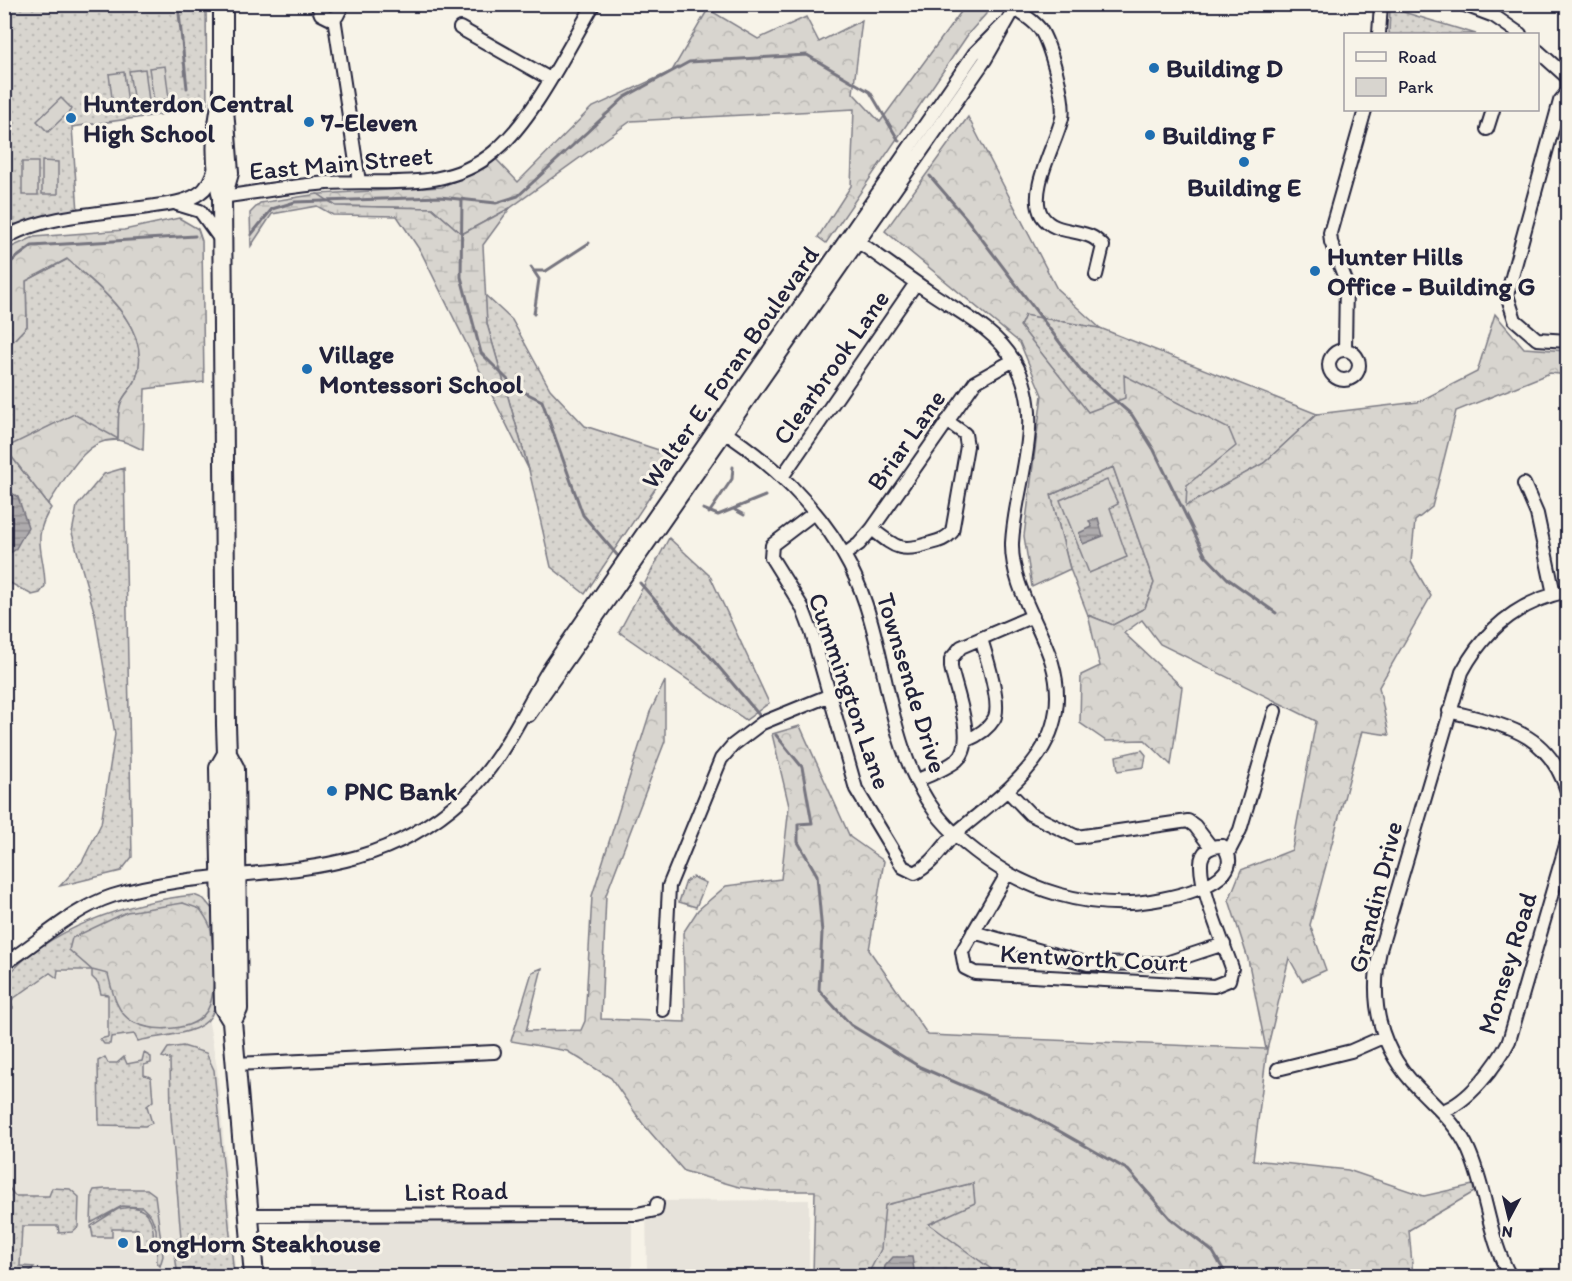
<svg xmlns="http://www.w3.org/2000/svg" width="1572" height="1281" font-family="Itim,sans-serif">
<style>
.built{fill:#e7e3db}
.green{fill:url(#green-dots);stroke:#7d7c85;stroke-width:1.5}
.forest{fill:url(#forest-crowns);stroke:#7d7c85;stroke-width:1.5}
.wetland{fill:url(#wetland-marsh);stroke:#7d7c85;stroke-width:1.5}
.pitch{fill:#d8d5cf;stroke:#7d7c85;stroke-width:1.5}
.water{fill:url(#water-rules);stroke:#76747f;stroke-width:1.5}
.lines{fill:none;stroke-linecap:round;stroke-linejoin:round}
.stream{stroke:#76747f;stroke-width:3}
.minor-casing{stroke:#22223b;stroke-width:16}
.highway-casing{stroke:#22223b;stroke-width:22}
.minor{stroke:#f7f3e8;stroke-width:12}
.highway{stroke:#f7f3e8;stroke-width:18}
.poi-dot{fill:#1f6fb2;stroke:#f7f3e8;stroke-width:2}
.labels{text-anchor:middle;stroke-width:6;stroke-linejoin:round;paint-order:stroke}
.poi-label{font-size:26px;font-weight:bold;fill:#22223b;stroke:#f7f3e8;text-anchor:start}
.street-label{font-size:26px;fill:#22223b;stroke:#f7f3e8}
</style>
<defs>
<pattern id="green-dots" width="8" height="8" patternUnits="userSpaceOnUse" patternTransform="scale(1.5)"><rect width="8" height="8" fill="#d8d5cf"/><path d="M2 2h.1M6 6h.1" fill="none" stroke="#b9b7b3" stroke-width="1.8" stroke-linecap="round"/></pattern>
<pattern id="forest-crowns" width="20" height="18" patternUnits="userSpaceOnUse" patternTransform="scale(1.5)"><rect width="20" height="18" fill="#d8d5cf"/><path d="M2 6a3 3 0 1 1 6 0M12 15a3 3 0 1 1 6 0" fill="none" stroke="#b9b7b3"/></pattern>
<pattern id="wetland-marsh" width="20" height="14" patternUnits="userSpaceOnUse" patternTransform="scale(1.5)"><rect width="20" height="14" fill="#d8d5cf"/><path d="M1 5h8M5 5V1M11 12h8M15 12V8" fill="none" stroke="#b9b7b3"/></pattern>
<pattern id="water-rules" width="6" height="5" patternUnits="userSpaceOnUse" patternTransform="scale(1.5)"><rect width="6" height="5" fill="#aeabad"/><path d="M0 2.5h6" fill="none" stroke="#8d8b8e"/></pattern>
</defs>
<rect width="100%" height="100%" fill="#f7f3e8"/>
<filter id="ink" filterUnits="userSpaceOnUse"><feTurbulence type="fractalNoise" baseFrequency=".0167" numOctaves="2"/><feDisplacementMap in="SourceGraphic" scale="12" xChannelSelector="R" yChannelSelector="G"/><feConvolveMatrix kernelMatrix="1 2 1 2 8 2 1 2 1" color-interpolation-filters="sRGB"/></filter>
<g filter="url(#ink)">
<!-- built -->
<path class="built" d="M92,970L207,1012L217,1068L236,1276H5L4,990L60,972Z
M809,1200V1276H647L646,1201Z
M309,1220L632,1222V1276H309Z"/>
<!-- green -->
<path class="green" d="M5,5H206L207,108L72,127L78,212L20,224H12L5,227Z
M1390,8L1476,34H1389Z
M68,259C99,289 155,328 136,379C132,388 124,394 121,403C117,413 119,428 118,440L5,448L51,508C30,539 45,553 45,586L40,593L32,595L5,580L4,339L11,343L27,326L26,281Z
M485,295L512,320L550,389L585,426L677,456L585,594L551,567L529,470L487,324Z
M1025,315L1100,328L1317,414L1264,463L1186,507L1088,413L1020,326Z
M1113,467L1154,583L1145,608L1113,625L1088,615L1070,569L1051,495Z
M124,468L132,857L121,871L60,886L82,862L101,824L115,734L95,615L72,533L77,506L104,474Z
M669,538L710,576L769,703L746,720L619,632Z
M1142,750L1146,755L1144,767L1118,771L1116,756Z
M693,877L706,883L696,907L679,902L686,881Z
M194,895L204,899L213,910L215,1004C212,1037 162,1034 138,1041L134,1034L111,1037L110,1044H104L100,1039L108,1037V995L101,994L98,983L92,977V970H58L57,978L50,973L10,1001L13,1008L5,1010V1036L11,1037L12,1040L10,1043H5V979C47,928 131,901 194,895Z
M183,1046L206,1053L214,1070L234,1276H178L173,1241L181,1238L171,1116L170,1059L162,1057L168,1048Z
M144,1053L151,1057V1063L144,1065V1075L151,1077L153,1101L147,1106L152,1123L145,1126L99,1125L98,1061L105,1057L108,1063H117L124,1057L127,1064L142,1061Z
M973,1183L992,1276H859L885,1205Z
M9,1188L15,1196H49L52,1188L70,1189L79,1197L78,1227L72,1232L59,1233L58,1226H22L20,1266L34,1267L28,1273L11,1272L5,1266V1188Z
M105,1189H147L155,1195L163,1256L160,1266L157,1263L156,1229L151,1216L142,1207L122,1206L91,1223L92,1194L94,1190Z
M131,1207C153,1209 154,1228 154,1246L139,1248L138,1229H112V1237H93L91,1226L118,1209Z"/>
<!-- forest -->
<path class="forest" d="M966,5H994L969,33L826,243L818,237L851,186L854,109L631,121L510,208L462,234L432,208L336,206L318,194L442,187L496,159L518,182L591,108L672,71L708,9L758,39L806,17L819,42L862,20L853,93L880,122Z
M968,117L1057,289L1100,328L1025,315L1020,326L1088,412L1125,398L1124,375L1229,429L1236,446L1187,485L1186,506L1264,463L1317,414L1418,402L1477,372L1495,314L1524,348L1567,351V375L1550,373L1456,411L1432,507L1415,521L1411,562L1431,596L1379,687L1389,735L1362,731L1310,925L1326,970L1302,981L1289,958L1267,1050L1253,1160L1348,1170L1424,1196L1473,1185L1474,1192L1409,1230L1413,1276H992L991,1269L929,1224L975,1203L973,1183L885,1205L881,1249L867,1276H813L815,1191H769L739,1187L684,1171L643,1124L611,1078L567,1051L511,1041L532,972L542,968L526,1031L581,1030L585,1021L592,896L650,712L665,681V741L606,895L601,1019L685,1022L683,933L698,910L726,886L781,879L789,806L772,734L800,726L850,837L884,861L869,950L928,1035L1266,1049L1248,959L1229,900L1241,870L1292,850L1316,721L1160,644L1142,620L1124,633L1182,687L1171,765L1145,740L1106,741L1080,723L1081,675L1100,666L1088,615L1113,625L1145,608L1154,583L1113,467L1051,495L1070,569L1032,587L1024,536L1042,395L1020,343L885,231Z
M179,218L198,229L202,241L204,382L145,389L143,450C136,447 126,441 117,440C85,436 64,482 48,504L5,448L74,414L118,439C119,428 117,413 121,403C124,394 133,388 136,379C154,328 100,288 67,259L26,281L27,326L11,343L5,339V250L34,237L124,230Z
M183,903L200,909C204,915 210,923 211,930C214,949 218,996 206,1012C193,1032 152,1032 133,1022C116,1013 112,990 108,974L92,970L69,950L72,938L127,912Z"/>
<!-- wetland -->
<path class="wetland" d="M318,194L336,206L432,208L462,234L510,208L483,245L487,324L529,470L421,252L397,216L333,215L317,206L272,214L251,246L250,213L260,203Z"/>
<!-- pitch -->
<path class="pitch" d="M165,66L169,99L154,101L149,68Z
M145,69L149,101L134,103L129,71Z
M124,72L128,104L113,106L109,74Z
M61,98L72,109L48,132L37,121Z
M42,161L58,162V194H42Z
M22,162H38V195H22Z
M1107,480L1118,504L1110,508L1127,557L1089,573L1060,500Z"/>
<!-- water -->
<path class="water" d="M5,489L18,497L28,527L15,550L5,556Z
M1098,518L1103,536L1083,544L1079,533L1092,527L1089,521Z
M893,1257H912L915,1276H883L885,1266Z"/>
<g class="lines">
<!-- stream -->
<path class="stream" d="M178,4L187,88
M930,176L966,218L1082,372L1132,415L1154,450L1205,555L1228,579L1276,613
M462,199L461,277L481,353L516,388L542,401L583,515L617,555
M251,235L272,209L295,202L440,197L496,203L518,196L625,97L689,62L807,55L870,92L899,141
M4,267L32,246L195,236
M531,267L539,279L534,314
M534,271H546L589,243
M703,509L718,515L765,496
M735,510L744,515
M709,513L732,479L733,467
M640,583L680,629L707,653L759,715
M776,735L802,767L812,823L798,824V842L817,875L822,933L819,990L851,1025L920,1067L1031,1115L1128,1170L1170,1218L1213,1252L1227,1276"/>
<!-- minor casing -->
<g class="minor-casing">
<path id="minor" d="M317,4L321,14L329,18L337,16L343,4
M1462,4L1494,16L1520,34
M1015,9C1024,15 1033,20 1040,29C1050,44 1066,101 1062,118C1056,144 1027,192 1042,216C1053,233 1076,229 1092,237C1096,239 1100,243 1103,246L1096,275
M334,17L359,182
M460,28L550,79
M1379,34L1381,4
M1538,51L1568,78
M1568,91L1560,101L1507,295L1515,320L1537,339L1568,341
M1487,129L1493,110
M222,197C257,192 292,186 327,183C385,179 445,193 494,152C534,119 567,49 594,4
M177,204L200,211L221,240
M4,239C41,215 105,213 148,207C165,204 187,203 201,192C209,187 211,176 215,169
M1345,350L1346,281L1331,242L1330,233L1365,110
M1329 365a15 15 0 1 1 30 0a15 15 0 1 1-30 0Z
M716,427C770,460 821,509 850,566C890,644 882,742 936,813C952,834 971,849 993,864C1033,891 1082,905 1130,903C1155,902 1254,886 1223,846C1211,845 1201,851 1201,864C1200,889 1223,942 1232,968L1229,980L1214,986L975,973L965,968L962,952L1007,874
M782,477L916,283
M1524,484L1537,514L1554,594
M814,513L772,545L771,557L802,607L812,633L856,789L903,867L915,873C935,863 942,846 957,832C1011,787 1076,745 1052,663C1040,624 1011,586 1012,543C1015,482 1048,419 1014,361C996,330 959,312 931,293C903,274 876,254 849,235
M872,529C896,548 901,553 931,543C939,541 946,539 952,532L967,446L965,434L947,421
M844,555L859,544L872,529L975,382L1014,360
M1449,711C1506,726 1549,731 1568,794
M529,715L985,60L1017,4
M967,740C977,736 988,729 994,719C1002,705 986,655 981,639
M916,781C929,775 946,769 957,760C978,743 955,690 951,667V659L961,647L1033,616
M1007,790L1030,814L1077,837L1188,821L1195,826L1211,847
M1228,853L1240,830L1275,711
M973,932L1088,964L1166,963L1224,944
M4,964C39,942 72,909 112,896C237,857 355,897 464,797C503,761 523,710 551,666L974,54L1005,23
M663,1010L669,886L721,759L733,745L762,723L828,696
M235,1064L494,1052
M1278,1069L1351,1051L1383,1037
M1442,1111C1468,1103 1497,1065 1509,1041L1568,838
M248,1215L637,1214L656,1210L657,1204
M1510,1276C1488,1237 1487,1192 1469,1151C1458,1125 1437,1108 1418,1088C1380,1050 1369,1002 1380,950L1462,672C1485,629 1519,601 1568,591"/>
</g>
<!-- highway casing -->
<g class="highway-casing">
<path id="highway" d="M223,4V96L229,173L223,194
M223,96C215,132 214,161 222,197L226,725L227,754L235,769L238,1009L232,1021
M227,754L219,768L224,1008L232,1021L254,1276"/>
</g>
<!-- minor -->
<use href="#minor" class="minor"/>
<!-- highway -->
<use href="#highway" class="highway"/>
</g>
</g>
<!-- markers -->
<g class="poi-dot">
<circle cx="1154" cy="68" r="6"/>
<circle cx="71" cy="118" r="6"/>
<circle cx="309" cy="122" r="6"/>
<circle cx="1150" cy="135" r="6"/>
<circle cx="1244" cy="162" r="6"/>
<circle cx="1315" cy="271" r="6"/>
<circle cx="307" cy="369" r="6"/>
<circle cx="332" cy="791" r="6"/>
<circle cx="123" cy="1243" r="6"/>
</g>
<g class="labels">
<!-- poi labels -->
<g class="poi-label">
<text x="1166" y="77">Building D</text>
<text x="83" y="112">Hunterdon Central<tspan x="83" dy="30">High School</tspan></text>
<text x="321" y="131">7-Eleven</text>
<text x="1162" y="144">Building F</text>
<text x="1244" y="196" text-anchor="middle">Building E</text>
<text x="1327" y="265">Hunter Hills<tspan x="1327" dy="30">Office - Building G</tspan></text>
<text x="319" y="363">Village<tspan x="319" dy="30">Montessori School</tspan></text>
<text x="344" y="800">PNC Bank</text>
<text x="135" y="1252">LongHorn Steakhouse</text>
</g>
<!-- street labels -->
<g class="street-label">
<text transform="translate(341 163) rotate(-5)" y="9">East Main Street</text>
<text transform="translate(730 367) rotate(-55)" y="9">Walter E. Foran Boulevard</text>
<text transform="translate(831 367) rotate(-55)" y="9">Clearbrook Lane</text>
<text transform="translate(906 440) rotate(-55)" y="9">Briar Lane</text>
<text transform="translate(912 683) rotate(73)" y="9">Townsende Drive</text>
<text transform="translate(850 691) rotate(71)" y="9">Cummington Lane</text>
<text transform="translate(1375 897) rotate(-76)" y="9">Grandin Drive</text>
<text transform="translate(1094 958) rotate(3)" y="9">Kentworth Court</text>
<text transform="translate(1507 963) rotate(-73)" y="9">Monsey Road</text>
<text transform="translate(456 1191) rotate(-1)" y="9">List Road</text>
</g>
</g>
<!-- margin -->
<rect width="1572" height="1281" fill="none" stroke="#f7f3e8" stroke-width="24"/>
<rect x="12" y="12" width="1548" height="1257" fill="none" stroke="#22223b" stroke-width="2" filter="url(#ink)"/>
<!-- legend -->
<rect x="1344" y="33" width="195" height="78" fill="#f7f3e8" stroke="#a29fa3" stroke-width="1.5"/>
<rect x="1356" y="52" width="30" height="9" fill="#f7f3e8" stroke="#a29fa3" stroke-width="1.5"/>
<text x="1398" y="63" font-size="18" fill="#22223b">Road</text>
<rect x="1356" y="78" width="30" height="18" fill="#d8d5cf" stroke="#a29fa3" stroke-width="1.5"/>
<text x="1398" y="93" font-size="18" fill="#22223b">Park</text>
<!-- north arrow -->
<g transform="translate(1509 1218) rotate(187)" stroke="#f7f3e8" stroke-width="4.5" paint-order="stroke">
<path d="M0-4.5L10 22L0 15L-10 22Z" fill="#22223b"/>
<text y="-9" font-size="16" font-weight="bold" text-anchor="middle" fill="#22223b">N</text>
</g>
</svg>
